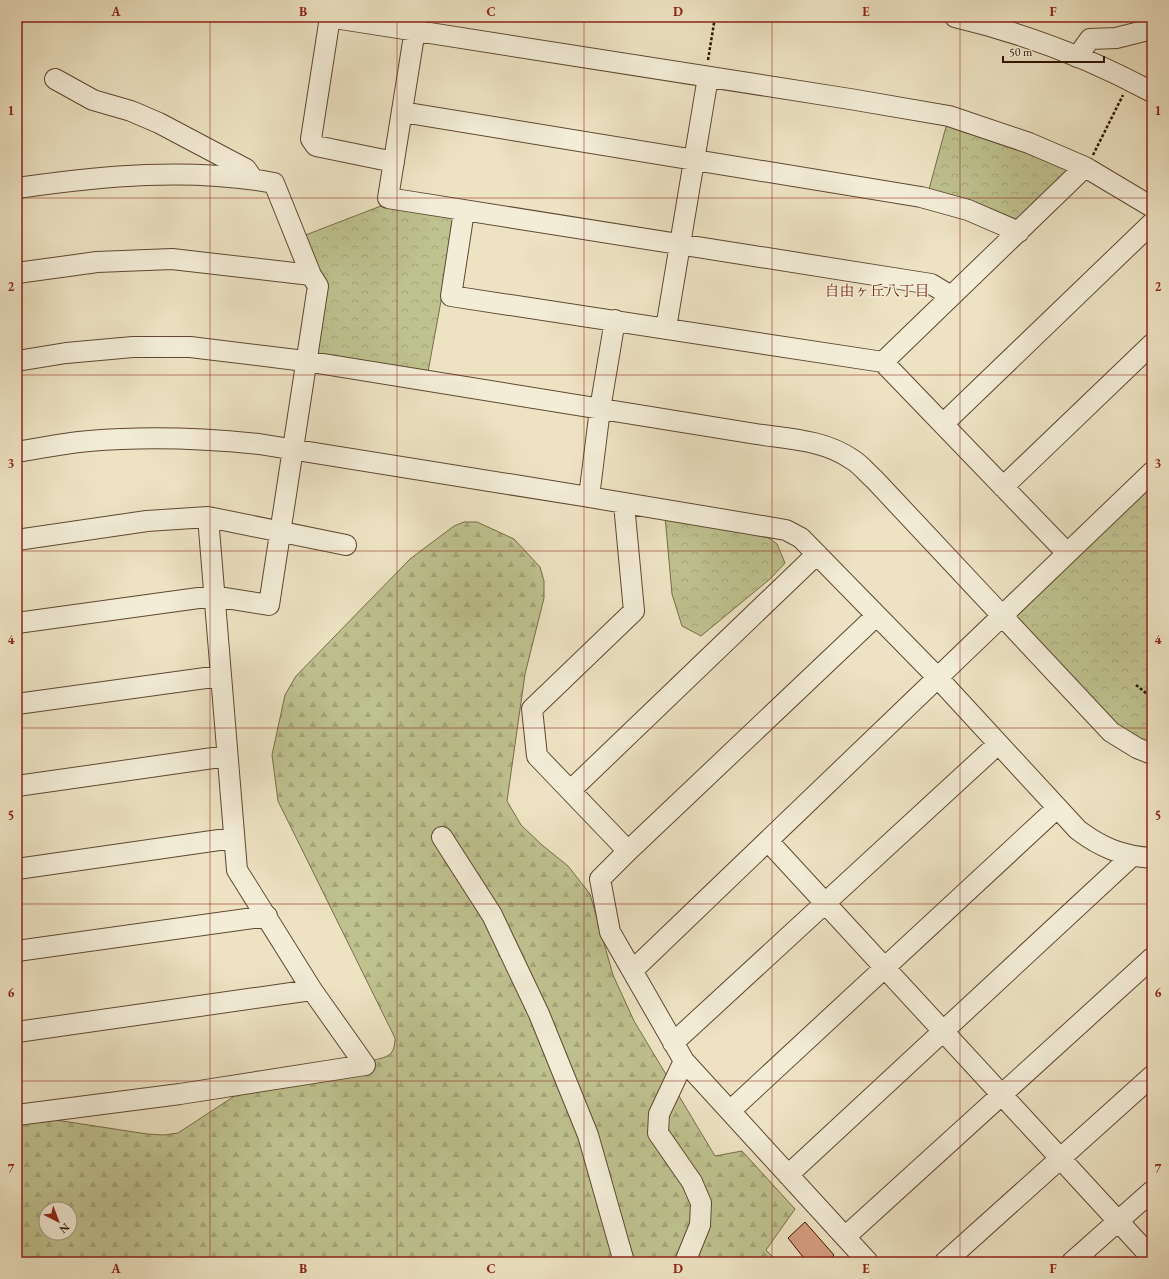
<svg xmlns="http://www.w3.org/2000/svg" width="1169" height="1279" font-family="'EB Garamond','Noto Serif JP',serif">
<style>
.forest{fill:url(#forest-firs);stroke:#786c48;fill-rule:evenodd}
.park{fill:url(#park-crowns);stroke:#786c48}
.building{fill:#d59d81;stroke:#311500}
.lines{fill:none;stroke-linecap:round;stroke-linejoin:round}
.minor-casing{stroke:#604831;stroke-width:22}
.path{stroke:#311500;stroke-width:2.5;stroke-dasharray:3 2;stroke-linecap:butt}
.minor{stroke:#f3edd8;stroke-width:20}
.grid{fill:none;stroke:#8f2418;stroke-width:1;stroke-opacity:0.55}
.labels{text-anchor:middle;stroke-width:3;stroke-linejoin:round;paint-order:stroke}
.neighbourhood-label{font-size:15px;fill:#7a1f14;stroke:#f3edd8}
.neatline{fill:none;stroke:#8f2418;stroke-width:1.5}
.grid-label{font-size:13px;text-anchor:middle;font-weight:bold;fill:#8f2418}
</style>
<defs>
<pattern id="forest-firs" width="22" height="20" patternUnits="userSpaceOnUse"><rect width="22" height="20" fill="#bec28f"/><path d="M5 1l3.5 6h-7zM16 11l3.5 6h-7z" fill="#a4a67a"/></pattern>
<pattern id="park-crowns" width="20" height="18" patternUnits="userSpaceOnUse"><rect width="20" height="18" fill="#bec28f"/><path d="M2 6a3 3 0 1 1 6 0M12 15a3 3 0 1 1 6 0" fill="none" stroke="#a4a67a"/></pattern>
</defs>
<rect width="100%" height="100%" fill="#ede3c3"/>
<filter id="stains"><feTurbulence type="fractalNoise" baseFrequency=".005" numOctaves="4"/><feColorMatrix values="0 0 0 0 .2 0 0 0 0 .09 0 0 0 0 .02 0 0 0 .5 -.17"/></filter>
<radialGradient id="worn" r=".72"><stop offset=".6" stop-color="#630" stop-opacity="0"/><stop offset="1" stop-color="#630" stop-opacity=".3"/></radialGradient>
<!-- forest -->
<path class="forest" d="M464,522H477L514,539L540,567L544,581V598L525,674L507,801L521,825L542,845L568,866L590,894L613,975L634,1021L715,1156L742,1151L795,1209L766,1250L778,1262H17V1122L43,1118L147,1134L164,1135L178,1133L262,1078L374,1060C388,1057 395,1055 395,1038L278,801L272,755L285,695L296,676L410,559L454,526ZM46,1209H70V1233H46Z"/>
<!-- park -->
<path class="park" d="M947,123L980,132L1072,171L1019,221L928,193Z
M386,204L456,219L428,372L311,355L323,286L303,236Z
M1152,482V748L1129,737L1013,615Z
M665,516L758,530L777,544L785,563L770,579L701,636L682,626L672,594Z"/>
<!-- building -->
<path class="building" d="M805,1222L834,1255L827,1262H807L788,1238Z"/>
<g class="lines">
<!-- minor casing -->
<g class="minor-casing">
<path id="minor" d="M328,17L850,99L949,116L1029,143L1085,167L1152,207
M330,17L311,139L316,146L394,162
M417,17L388,198L931,284L951,296
M955,17C1023,33 1091,59 1152,92
M1077,57L1090,39L1116,38L1152,29
M55,79L93,100L131,111L159,123L246,169L253,179
M402,112L921,197L968,210L1019,232
M17,188C102,176 189,167 274,183L311,275
M464,211L451,296L883,362L1067,553
M17,273L97,262L172,259L311,275L318,286L269,605L213,596L17,623
M666,328L708,77
M17,361L66,353L133,347H190L305,361L756,434C790,439 825,440 853,460C861,465 867,473 874,479L1111,732L1137,748L1152,754
M883,362L1085,167
M943,424L1152,223
M17,452C41,448 65,443 89,441C146,436 202,438 259,444L589,497L786,530L801,538L937,677L1078,830C1102,848 1122,856 1152,858
M1003,487L1152,344
M589,497L600,409L615,320
M624,504L634,611L532,709L537,756L628,851L600,879L610,932L684,1061L868,1262
M17,540L147,521L208,517L346,545
M17,704L220,676
M17,786L227,756
M571,790L817,554
M442,837L492,915L539,1014L588,1135L624,1262
M768,841L1152,1258
M628,851L876,616
M17,869L233,838
M17,951L267,916
M633,970L1152,472
M17,1032L312,990
M673,1043L998,744
M684,1061L659,1114L658,1133L692,1182L701,1203L700,1225L685,1262
M730,1111L1057,808
M17,1115L180,1094L365,1065L312,990L237,870L208,517
M788,1175L1131,857
M845,1237L1152,958
M945,1262L1152,1076
M1072,1262L1152,1191"/>
</g>
<!-- path -->
<path class="path" d="M708,60L715,17
M1093,155L1123,95
M1136,685L1152,698"/>
<!-- minor -->
<use href="#minor" class="minor"/>
</g>
<!-- grid -->
<path class="grid" d="M210,17V1262M397,17V1262M584,17V1262M772,17V1262M960,17V1262M17,198H1152M17,375H1152M17,551H1152M17,728H1152M17,904H1152M17,1081H1152"/>
<g class="labels">
<!-- neighbourhood labels -->
<g class="neighbourhood-label">
<text x="877" y="296">自由ヶ丘八丁目</text>
</g>
</g>
<!-- margin -->
<rect width="1169" height="1279" fill="none" stroke="#ede3c3" stroke-width="44"/>
<!-- north arrow -->
<g transform="translate(58 1221) rotate(138)"><circle r="19" fill="#f3edd8" stroke="#a59782"/>
<path d="M0-3L7 15L0 10L-7 15Z" fill="#8f2418"/>
<text y="-6" font-size="11" font-weight="bold" text-anchor="middle" fill="#311500">N</text>
</g>
<!-- scale -->
<path d="M1003 56v6h101v-6" fill="none" stroke="#311500" stroke-width="2"/>
<text x="1009" y="56" font-size="12" fill="#311500" stroke="#f3edd8" stroke-width="3" paint-order="stroke">50 m</text>
<rect x="22" y="22" width="1125" height="1235" class="neatline"/>
<g class="grid-label">
<text x="116" y="16">A</text>
<text x="303" y="16">B</text>
<text x="491" y="16">C</text>
<text x="678" y="16">D</text>
<text x="866" y="16">E</text>
<text x="1053" y="16">F</text>
<text x="11" y="115">1</text>
<text x="1158" y="115">1</text>
<text x="11" y="291">2</text>
<text x="1158" y="291">2</text>
<text x="11" y="468">3</text>
<text x="1158" y="468">3</text>
<text x="11" y="644">4</text>
<text x="1158" y="644">4</text>
<text x="11" y="820">5</text>
<text x="1158" y="820">5</text>
<text x="11" y="997">6</text>
<text x="1158" y="997">6</text>
<text x="11" y="1173">7</text>
<text x="1158" y="1173">7</text>
<text x="116" y="1273">A</text>
<text x="303" y="1273">B</text>
<text x="491" y="1273">C</text>
<text x="678" y="1273">D</text>
<text x="866" y="1273">E</text>
<text x="1053" y="1273">F</text>
</g>
<rect width="100%" height="100%" filter="url(#stains)"/>
<rect width="100%" height="100%" fill="url(#worn)"/>
</svg>
